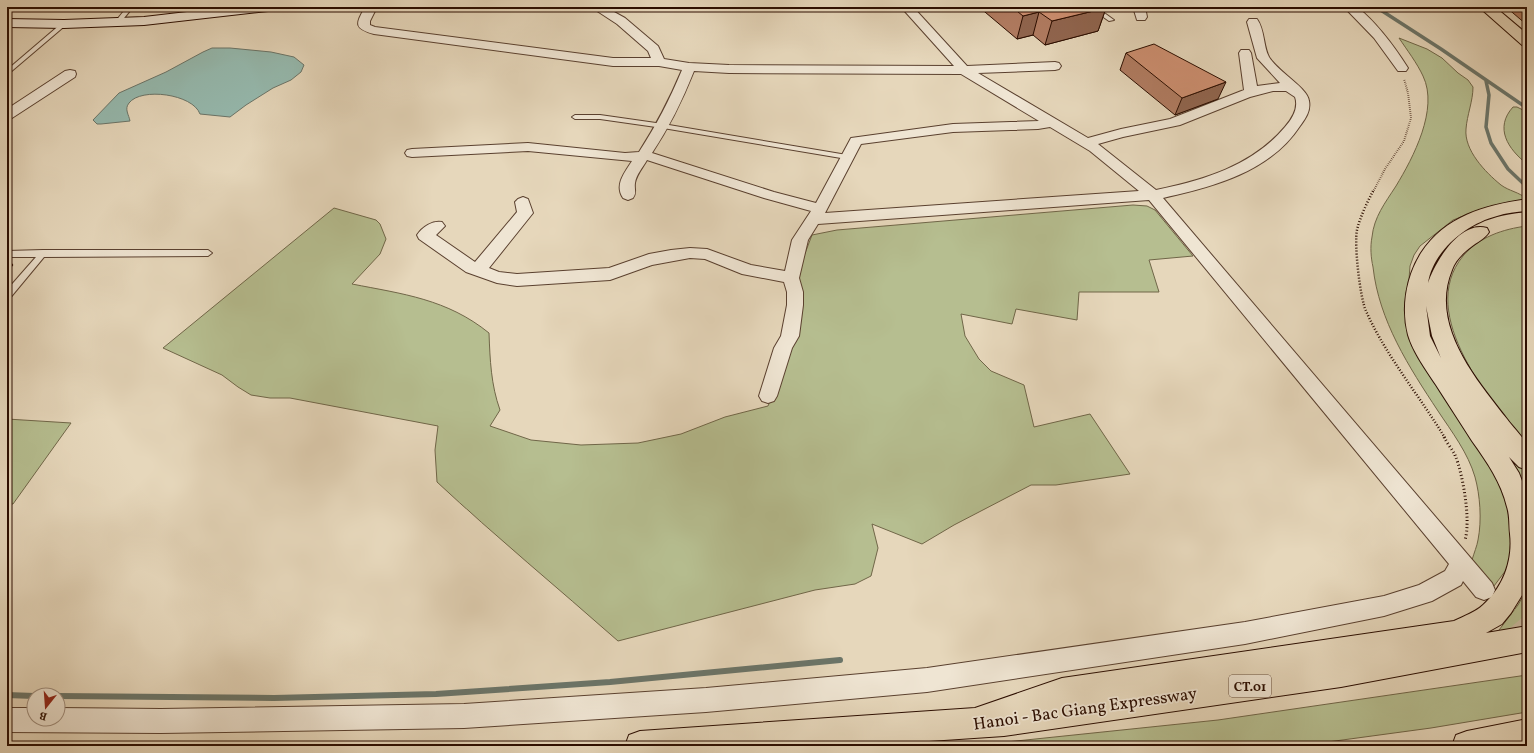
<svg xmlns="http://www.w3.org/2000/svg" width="1534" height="753" font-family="Vollkorn,serif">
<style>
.green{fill:#b6be90;stroke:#706648}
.water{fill:#96baaf;stroke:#6b7569}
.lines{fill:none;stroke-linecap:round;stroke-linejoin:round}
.stream-far1{stroke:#6b7569;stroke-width:3.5}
.stream{stroke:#6b7569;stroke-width:6}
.street-tunnel{stroke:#cab99f;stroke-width:22;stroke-dasharray:22 11;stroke-linecap:butt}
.lane-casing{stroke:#5a402f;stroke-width:2}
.street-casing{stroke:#5a402f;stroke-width:2}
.secondary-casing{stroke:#2b0d00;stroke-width:2}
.highway-casing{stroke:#2b0d00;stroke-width:2}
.path-far2{stroke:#2b0d00;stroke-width:2;stroke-dasharray:0.5 1.5;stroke-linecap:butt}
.path-far1{stroke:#2b0d00;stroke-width:2.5;stroke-dasharray:1 2;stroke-linecap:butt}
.path{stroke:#2b0d00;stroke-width:3;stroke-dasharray:1 2.5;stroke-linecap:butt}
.lane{fill:#efe5d3;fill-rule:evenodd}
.street{fill:#efe5d3;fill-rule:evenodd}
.secondary{fill:#efe5d3;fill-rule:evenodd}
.highway{fill:#e6d7bb;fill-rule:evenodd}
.wall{fill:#b27d63;stroke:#2b0d00}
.shaded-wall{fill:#916650;stroke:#2b0d00}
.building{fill:#cf9173;stroke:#2b0d00}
.labels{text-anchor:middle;stroke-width:3.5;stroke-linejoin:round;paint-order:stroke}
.shield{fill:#efe5d3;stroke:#664e3f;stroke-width:1}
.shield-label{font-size:13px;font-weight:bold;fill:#2b0d00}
.near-street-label{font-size:17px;fill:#2b0d00;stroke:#efe5d3}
</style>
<rect width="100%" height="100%" fill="#e6d7bb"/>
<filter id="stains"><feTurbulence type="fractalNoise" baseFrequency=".005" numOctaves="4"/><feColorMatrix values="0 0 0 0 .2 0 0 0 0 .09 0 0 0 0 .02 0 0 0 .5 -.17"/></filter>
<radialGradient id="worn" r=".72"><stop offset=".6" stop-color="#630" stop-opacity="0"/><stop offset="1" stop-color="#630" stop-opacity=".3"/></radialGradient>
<!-- green -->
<path class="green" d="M1399,38L1427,49L1442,58L1458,73L1468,80L1473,87C1473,101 1467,115 1466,129C1464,150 1485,172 1501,185C1509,191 1519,192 1527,199L1488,207L1453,220L1420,246L1414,255L1410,266L1407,306L1508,489L1514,546L1506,570L1491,590L1472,560C1474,553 1477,546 1478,540C1482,520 1480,495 1475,477C1468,453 1452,432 1438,411C1409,367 1379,321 1373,267C1371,258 1370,247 1372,237C1374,217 1385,203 1396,186C1413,158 1439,109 1423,76C1417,63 1407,50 1399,38Z
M1513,107H1517L1527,112V164C1508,149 1494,128 1513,107Z
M1133,205L1147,206L1155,210L1193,256L1149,260L1159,292H1079L1077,320L1016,309L1012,324L961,314L965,336L979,359L991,371L1024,385L1034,427L1090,414L1130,474L1056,485H1031L954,525L922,544L872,524L878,548L871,576L855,584L815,590L618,641C558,588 496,537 437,482L435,450L438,426L290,398H270L251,395L238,387L222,375L163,348L334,208L376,220L380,224L386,239L380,254L352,284C403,294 447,299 489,333C490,360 491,385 500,410L490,426L531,440L581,445L638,443L681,434L725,417L768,406L781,375L796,277L812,235L837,230Z
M1527,226V449C1493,402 1415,315 1463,256C1479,237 1503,229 1527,226Z
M7,419L71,423L13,504H7Z
M1508,456H1511L1527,472V499Z
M1527,589V628L1496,634L1518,605Z
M1527,675V712L1431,728L1298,746H968L1218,720Z"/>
<!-- water -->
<path class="water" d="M212,48H230L271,52L294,57L304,65L301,72L291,80L273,88L246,105L230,117L200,114C193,94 141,87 129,103C124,109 129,115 130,121L101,124H97L93,120L119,93L166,72L203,52Z"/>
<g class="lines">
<!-- stream-far1 -->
<path class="stream-far1" d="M1376,7L1441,49L1527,108
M1486,81L1489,95L1486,127L1491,143L1508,169L1527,187"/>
<!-- stream -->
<path class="stream" d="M7,695L34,696
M58,696L274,698L436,694L610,682L840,660"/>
<!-- street-tunnel -->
<path class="street-tunnel" d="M1493,599L1527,640"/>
<!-- lane casing -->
<g class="lane-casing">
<path id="lane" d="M127,7H133L120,23H116L115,22Z
M1089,7H1096L1114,20L1109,21Z
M62,23L67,24L7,75V70Z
M600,115L663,124L847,155L851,157L847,159L663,128L600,119H575L572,117L575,115Z
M43,250H208L212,253L208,256L44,257L10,298L7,299V290L36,257H7V251Z"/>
</g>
<!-- street casing -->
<g class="street-casing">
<path id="street" d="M365,7H377L370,21V25L375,27L613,58H651L648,51L617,24L591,7H605L625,18L658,46L664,59L689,63L729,65L954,66L901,7H913L967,66L1055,62L1059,63L1061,66L1059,69L1055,70L978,73L1088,138L1121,129L1170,119L1244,90L1239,53L1241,50H1249L1251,53L1257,86L1280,83L1257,58L1247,22L1249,19H1257C1265,30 1263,46 1269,57C1277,71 1308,88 1309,101C1311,111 1305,119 1300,126C1270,172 1213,187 1163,198L1492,583L1495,590L1492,597L1484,600L1476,597L1463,581L1461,585L1432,601L1384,616L1245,644L927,692L706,712L464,728L161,733L7,732V708H34V719H58V708L161,709L464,704L706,688L927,668L1245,622L1384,596L1419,585L1445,571L1449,564L1149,200L818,224L808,240L799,278L803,292V305L799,336L792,348L777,396L774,401L768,403L762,401L759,396L774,348L781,336L787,305V292L784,282L742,274L705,259L690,258L652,265L610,280L517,286L497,283L466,272L419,239L417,235C422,227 433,220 442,222L445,226L436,235L475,262L517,212L515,202L518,199L523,197L528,199L533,213L489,268L499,272L517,274L609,268L649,254L671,250L690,248L707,249L751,265L785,271L792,240L811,211L764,198L647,160C643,167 636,175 635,183C634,189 637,193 633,198L628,200L623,198C614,185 625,172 632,161L528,151L412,157L407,156L405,153L407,150L412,149L528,143L625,153L639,152C657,124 669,101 682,70L659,66H613L374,34C353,28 356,24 365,7ZM694,71L729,73L961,74L1039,121L953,124L851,138L816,203L774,192L652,153C670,126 682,101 694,71ZM1273,91H1286L1295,97C1299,108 1292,119 1285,127C1252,166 1204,180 1156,190L1098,144L1123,137L1180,125L1250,97ZM1050,127L1090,151L1139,191L825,213L861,144L953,132L1038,129Z
M1133,7H1145L1147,17L1145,20H1137Z
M1344,7H1357C1378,24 1394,46 1408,68L1406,71H1398L1374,38Z
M70,70L75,71L76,74L75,77L12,118L7,119V109L65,71Z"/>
</g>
<!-- secondary casing -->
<g class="secondary-casing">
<path id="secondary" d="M230,7H275L273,10L268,11L144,25L64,28L7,27V19L64,20L144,17Z"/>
</g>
<!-- highway casing -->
<g class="highway-casing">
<path id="highway" d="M1479,7H1495L1527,34V46L1522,45Z
M1527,199V211C1517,212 1506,213 1497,216C1466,224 1433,251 1428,283C1435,262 1460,220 1487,228L1489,232C1485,239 1477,242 1471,247C1463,253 1455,261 1452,270C1429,325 1476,379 1507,419C1511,425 1526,440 1527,446C1528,453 1527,462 1527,470L1519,467L1509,457L1519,473L1527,494V587L1511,613L1502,624L1486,633L1527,626V652L1341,687L1004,736L854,746H625L629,735L640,731L975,708L1062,678L1454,621C1464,616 1476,612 1483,605C1503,587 1513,561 1510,534C1509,526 1510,516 1507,507C1501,482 1487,462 1472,441C1460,422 1448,404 1436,385C1426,370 1413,352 1408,335C1401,308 1406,277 1421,253C1445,216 1485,205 1527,199ZM1426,306L1432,336L1441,358L1430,336Z
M1527,719V746H1452L1456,735L1467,731Z"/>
</g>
<!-- path-far2 -->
<path class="path-far2" d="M1373,192L1385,169L1404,141L1411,118L1408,93L1404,79"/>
<!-- path-far1 -->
<path class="path-far1" d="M1373,191C1367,203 1360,217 1357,230C1354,244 1360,298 1366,311C1386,356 1419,395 1445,438"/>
<!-- path -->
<path class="path" d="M1444,437C1447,443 1452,449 1455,455C1463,474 1471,521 1465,540"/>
<!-- lane -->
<use href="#lane" class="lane"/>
<!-- street -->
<use href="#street" class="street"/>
<!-- secondary -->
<use href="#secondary" class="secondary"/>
<!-- highway -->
<use href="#highway" class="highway"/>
</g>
<!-- wall -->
<path class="wall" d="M979,7H1105L1106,8L1098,31L1045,45L1033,35L1017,39Z
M1506,7H1527V25Z
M1126,53L1218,99L1175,115L1120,70Z"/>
<!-- shaded-wall -->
<path class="shaded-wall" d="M1106,8L1098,31L1045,45L1052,21Z
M1039,12L1033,35L1017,39L1023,16Z
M1226,82L1218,99L1175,115L1182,98Z
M7,258L13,265L7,272Z"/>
<!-- building -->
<path class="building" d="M1012,7H1105L1106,8L1052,21L1039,12L1023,16Z
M1521,7H1527V12Z
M1154,44L1226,82L1182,98L1126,53Z"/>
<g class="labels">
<!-- shield labels -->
<rect class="shield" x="1229" y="675" width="42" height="22" rx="3"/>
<g class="shield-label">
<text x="1250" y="691">CT.01</text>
</g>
<!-- near-street labels -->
<g class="near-street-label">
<text transform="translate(1085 708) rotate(-8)" y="6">Hanoi - Bac Giang Expressway</text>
</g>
</g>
<!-- margin -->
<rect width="1534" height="753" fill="none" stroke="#e6d7bb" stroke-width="24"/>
<rect x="8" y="8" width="1518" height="737" fill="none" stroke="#2b0d00" stroke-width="2"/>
<rect x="12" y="12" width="1510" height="729" fill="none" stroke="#2b0d00"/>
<!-- north arrow -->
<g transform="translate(46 707) rotate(197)"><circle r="19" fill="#efe5d3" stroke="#a18f7f"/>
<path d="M0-3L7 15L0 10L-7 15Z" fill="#8f2418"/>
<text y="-6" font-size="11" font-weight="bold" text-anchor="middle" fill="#2b0d00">B</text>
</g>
<rect width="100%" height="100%" filter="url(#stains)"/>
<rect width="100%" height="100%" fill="url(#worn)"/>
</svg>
